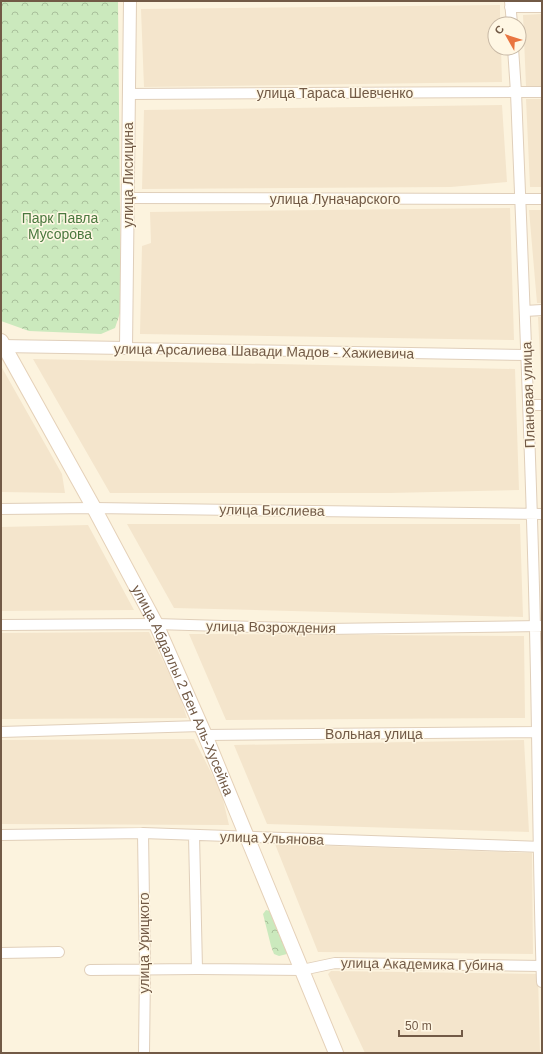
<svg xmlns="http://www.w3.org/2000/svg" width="543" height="1054" font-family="Helvetica,sans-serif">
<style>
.residential{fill:#f4e5cc}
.forest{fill:url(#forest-crowns)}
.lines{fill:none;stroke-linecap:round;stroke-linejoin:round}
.minor-casing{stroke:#e0cfba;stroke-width:12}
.tertiary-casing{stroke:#e0cfba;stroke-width:14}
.secondary-casing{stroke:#e5d1b8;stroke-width:16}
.minor{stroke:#fff;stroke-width:10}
.tertiary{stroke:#fff;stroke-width:12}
.secondary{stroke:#fff;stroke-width:14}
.labels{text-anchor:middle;stroke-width:3;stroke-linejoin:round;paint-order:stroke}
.street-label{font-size:14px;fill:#725a46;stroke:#fff7e4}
.park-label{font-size:14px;fill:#4a783e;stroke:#fff7e4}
</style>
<defs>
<pattern id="forest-crowns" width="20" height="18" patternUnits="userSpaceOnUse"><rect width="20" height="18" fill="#cbe9bd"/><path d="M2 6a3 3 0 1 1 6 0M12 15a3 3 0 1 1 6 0" fill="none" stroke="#a9c09b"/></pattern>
</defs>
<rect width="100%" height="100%" fill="#fcf3de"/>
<!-- residential -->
<path class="residential" d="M500,5V24H495V48H501L502,82L144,87L141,9Z
M542,14V86H526L523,15Z
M526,99H542V187H530Z
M502,105L507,182L451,187L142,189L144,110Z
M510,208L514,340L140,334L142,246L151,243L150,212Z
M529,210H542V303H537Z
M538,317H542V397Z
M33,359L515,369L519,490L390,493H110Z
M1,366L62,474L65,493L1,492Z
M127,524H520L523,617L174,608Z
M88,525L134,610L1,611V527Z
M149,632L179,694L187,718L1,719V633Z
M189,634H204L524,636L525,718L226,720Z
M194,739L219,788L221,791L229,825L1,824V740Z
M524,740L529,832L267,824L234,745Z
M275,844L532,853L533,954L318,952Z
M331,971L538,974L540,1053H365L328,974Z"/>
<!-- forest -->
<path class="forest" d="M1,1H118L121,310L115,328L101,334L29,331L1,321Z
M266,910L273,912L282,930L287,954L279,956L274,954L271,946L263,914Z"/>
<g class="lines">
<!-- minor casing -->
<g class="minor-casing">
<path id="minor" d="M510,1L512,24
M510,7H542
M513,48L516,92C523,271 531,450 535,629C538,747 538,864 542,982
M129,94L516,92H542
M128,198L542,199
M525,311L542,310
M126,348L527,355
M529,405H542
M1,509L94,508L542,514
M1,625L156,624L326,629L541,626
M1,732L201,726
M205,735L542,732
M143,833L145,969L144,1053
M1,835L143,833L542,847
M194,835L197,969
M1,953L59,952
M90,970L197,969L302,970L335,963L542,966"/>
</g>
<!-- tertiary casing -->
<g class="tertiary-casing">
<path id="tertiary" d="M1,346L126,348L130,1"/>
</g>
<!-- secondary casing -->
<g class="secondary-casing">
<g id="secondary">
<path id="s1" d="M1,341L94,508L156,624L205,735L336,1053"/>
</g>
</g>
<!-- minor -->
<use href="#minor" class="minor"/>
<!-- tertiary -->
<use href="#tertiary" class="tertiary"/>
<!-- secondary -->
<use href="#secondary" class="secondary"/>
</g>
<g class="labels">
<!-- street labels -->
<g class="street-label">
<text x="335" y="98">улица Тараса Шевченко</text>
<text transform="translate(128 175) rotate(-90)" y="5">улица Лисицина</text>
<text x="335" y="204">улица Луначарского</text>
<text transform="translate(264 351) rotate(1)" y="5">улица Арсалиева Шавади Мадов - Хажиевича</text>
<text transform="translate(528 395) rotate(-92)" y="5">Плановая улица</text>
<text transform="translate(272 510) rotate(1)" y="5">улица Бислиева</text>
<text transform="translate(271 627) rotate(1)" y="5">улица Возрождения</text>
<text dy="5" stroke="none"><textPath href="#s1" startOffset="394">улица Абдаллы 2 Бен Аль-Хусейна</textPath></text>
<text x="374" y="739">Вольная улица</text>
<text transform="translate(272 838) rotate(2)" y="5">улица Ульянова</text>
<text transform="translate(144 943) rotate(-90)" y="5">улица Урицкого</text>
<text transform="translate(422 964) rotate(1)" y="5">улица Академика Губина</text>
</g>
<!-- park labels -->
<g class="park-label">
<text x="60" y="223">Парк Павла<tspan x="60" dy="16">Мусорова</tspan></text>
</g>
</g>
<!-- border -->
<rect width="543" height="1054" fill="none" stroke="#725a46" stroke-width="4"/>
<!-- north arrow -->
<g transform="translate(507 36) rotate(309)"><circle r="19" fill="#fff7e4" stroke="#c7b8a5"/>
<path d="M0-3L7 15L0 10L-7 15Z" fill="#e97540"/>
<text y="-6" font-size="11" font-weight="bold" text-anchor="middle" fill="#725a46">С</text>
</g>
<!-- scale -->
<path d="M399 1030v6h63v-6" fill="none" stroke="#725a46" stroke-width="2"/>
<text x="405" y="1030" font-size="12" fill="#725a46" stroke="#fff7e4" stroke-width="3" paint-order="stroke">50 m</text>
</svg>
